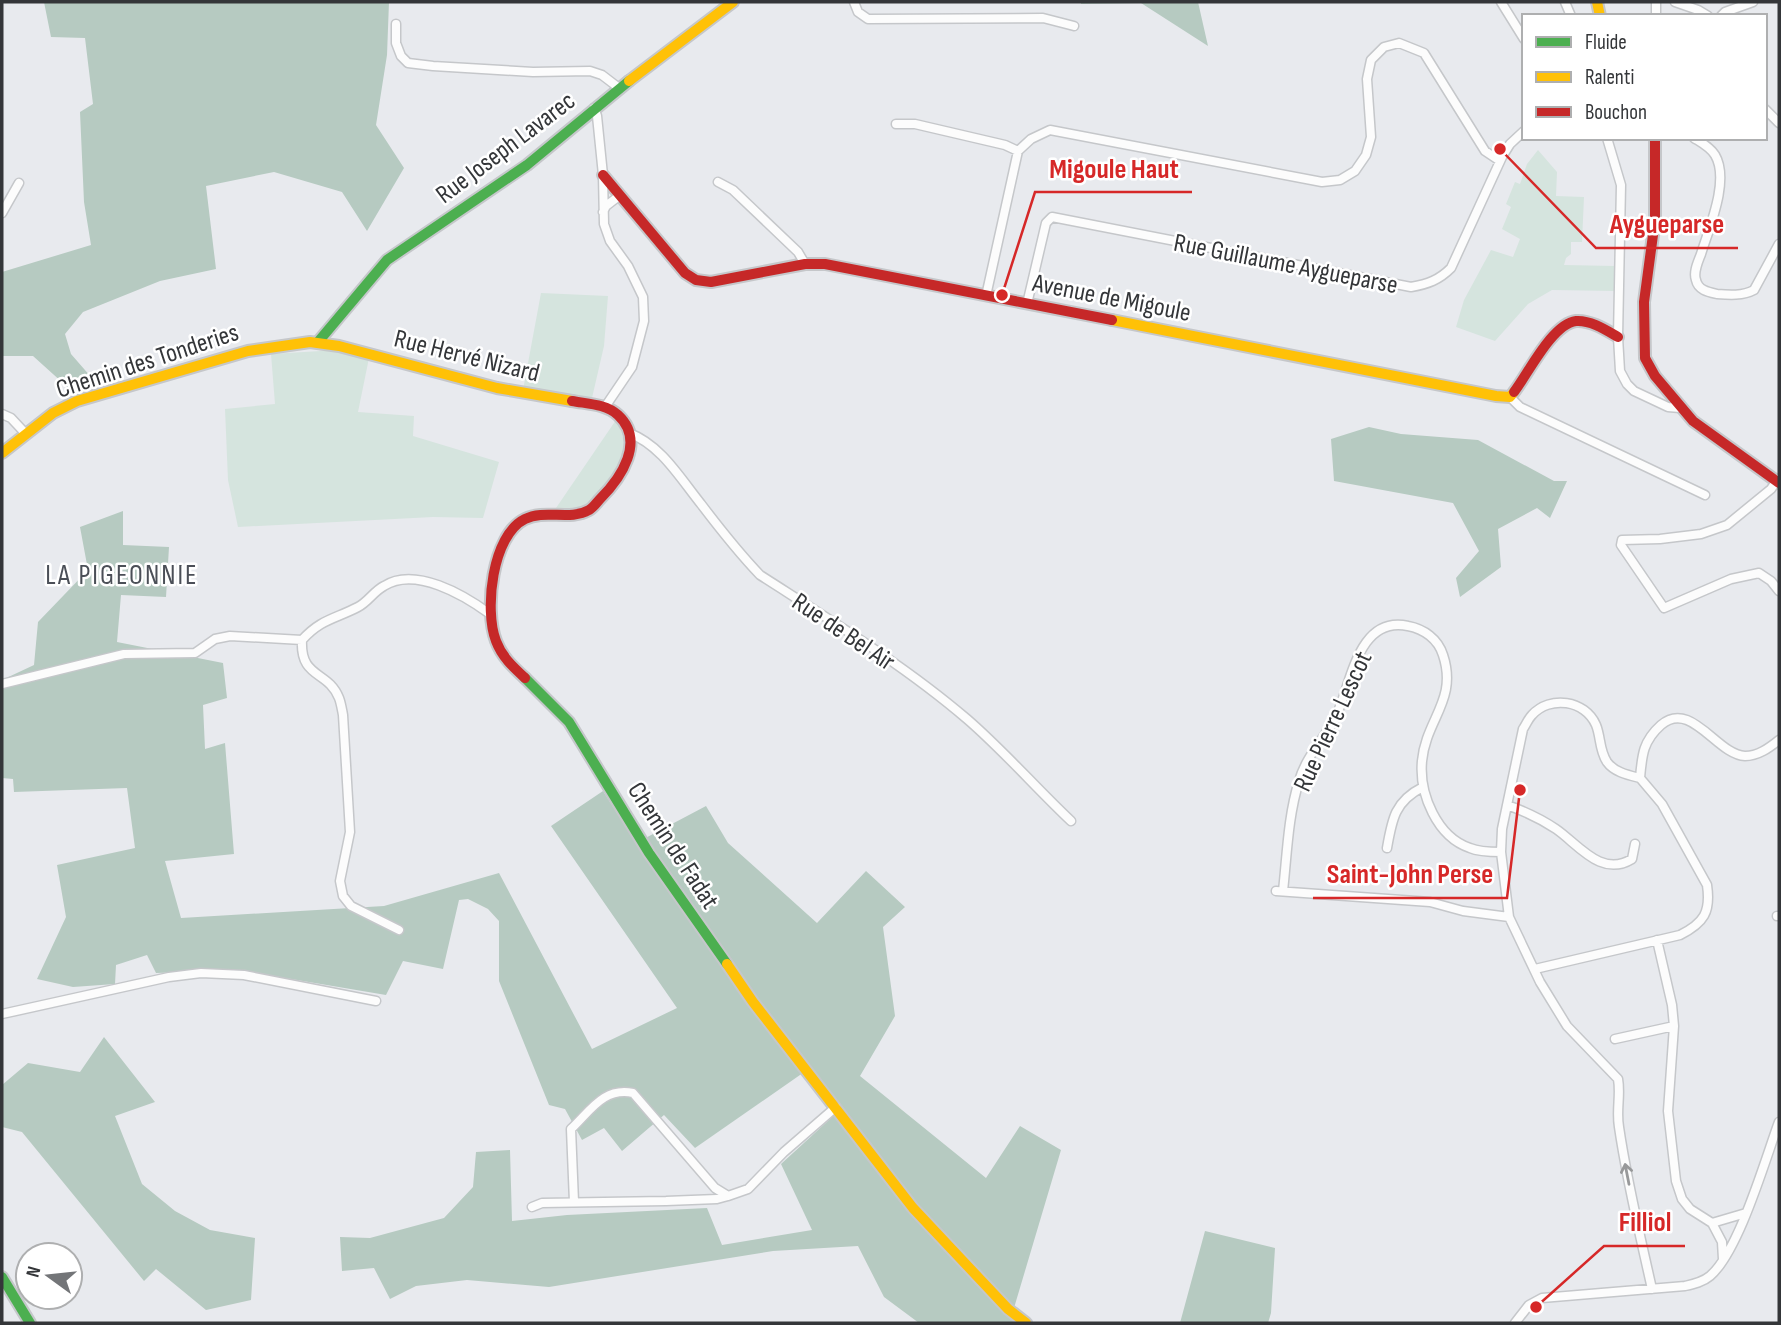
<svg xmlns="http://www.w3.org/2000/svg" width="1781" height="1325" font-family="'Sofia Sans Condensed',sans-serif">
<style>
.green{fill:#d5e4de}
.forest{fill:#b6cac1}
.lines{fill:none;stroke-linecap:round;stroke-linejoin:round}
.street-casing{stroke:#c5c7ca;stroke-width:11}
.fast-casing{stroke:#c5c7ca;stroke-width:14}
.slow-casing{stroke:#c5c7ca;stroke-width:14}
.jam-casing{stroke:#c5c7ca;stroke-width:14}
.street{stroke:#fcfcfc;stroke-width:8}
.fast{stroke:#4caf50;stroke-width:10}
.slow{stroke:#ffc107;stroke-width:10}
.jam{stroke:#c62828;stroke-width:10}
.oneway{stroke:#98999a}
.labels{text-anchor:middle;stroke-width:5;stroke-linejoin:round;paint-order:stroke}
.street-label{font-size:26px;fill:#343639;stroke:#fff}
.neighbourhood-label{font-size:28px;letter-spacing:2px;fill:#4b4f57;stroke:#fff}
.leader{fill:none;stroke:#d62828;stroke-width:2.5}
.callout-dot{fill:#d62828;stroke:#fff;stroke-width:2.5}
.callout-label{font-size:28px;text-anchor:middle;font-weight:bold;fill:#d62828;stroke:#fff;stroke-width:5;stroke-linejoin:round;paint-order:stroke}
</style>
<rect width="100%" height="100%" fill="#e8eaee"/>
<!-- green -->
<path class="green" d="M1538,150L1557,172L1556,196L1584,197L1582,242H1571V254L1566,258L1564,265L1615,266V291L1552,290L1528,304L1495,341L1456,327L1464,300L1491,250L1513,257L1520,239L1502,229L1511,207L1506,204L1515,182L1520,184L1527,164Z
M541,293L608,296L604,346L592,398L523,390Z
M337,350L369,358L358,412L414,416L413,436L499,462L483,518L433,517L238,527L228,480L225,409L275,404L271,354Z
M616,420C631,447 622,461 606,484C601,491 595,500 588,505C579,510 566,508 556,508Z"/>
<!-- forest -->
<path class="forest" d="M44,2H389L387,55L376,125L404,168L367,231L342,192L274,172L206,186L216,269L160,281L83,312L65,334L71,354L98,385L74,393L33,356H2V272L91,245L84,202L80,112L93,104L85,38L51,37Z
M1081,2H1198L1208,46L1141,3L1081,4Z
M1369,427L1401,434L1478,440L1554,481H1567L1550,518L1537,508L1498,529L1501,567L1460,597L1456,578L1479,551L1453,503L1334,481L1331,439Z
M123,511V545L169,547L166,597L121,595L117,642L223,663L227,698L203,705L205,749L225,743L234,854L165,861L181,918L384,906L499,873L592,1049L677,1008L551,826L603,791L636,843L706,806L728,843L817,923L866,871L905,907L883,927L895,1016L860,1076L986,1178L1020,1126L1061,1150L1011,1318L1019,1323H919L884,1297L858,1246L773,1251L549,1287L467,1280L416,1286L390,1299L374,1268L342,1271L340,1237L370,1238L444,1218L473,1187L476,1152L510,1150L512,1221L567,1215L707,1208L722,1245L812,1230L781,1164L842,1108L810,1068L695,1148L664,1115L622,1151L604,1128L582,1140L565,1109L549,1105L499,981V921L488,909L468,899L459,900L443,969L403,961L386,995L238,970L156,973L147,955L116,965L115,984L73,987L37,979L66,917L57,865L135,848L127,788L14,792L13,779L2,778V680L34,665L38,622L88,570L80,527Z
M104,1037L155,1102L115,1116L142,1184L175,1211L210,1230L255,1238L251,1300L206,1310L156,1269L144,1281L22,1132L2,1127V1085L28,1063L80,1072Z
M1205,1231L1275,1248L1271,1313L1268,1323H1180Z"/>
<g class="lines">
<!-- street casing -->
<g class="street-casing">
<path id="street" d="M854,2L858,12L868,19L1043,18L1074,26
M1501,2L1524,39
M1565,2L1571,16
M1675,2L1698,10L1708,16
M1656,16V2
M1721,16L1725,12L1753,2
M396,24V43L401,56L408,63L433,66L533,72L590,71L602,75L619,88
M594,108L597,116L603,175L604,224L610,241L628,266L643,297L644,321L632,367L605,407
M1765,109L1779,123
M896,124H915L1005,145L1018,151
M1607,138L1621,185L1618,337L1620,371L1627,384L1634,391L1668,407L1680,408
M1694,138C1702,143 1710,147 1715,155C1730,180 1709,228 1701,254C1698,262 1693,272 1696,280C1698,290 1708,292 1717,294C1729,295 1743,296 1754,290L1779,244
M718,182L733,190L798,252L805,264
M603,212L606,206L619,196
M2,213L19,183
M986,296L1018,151L1031,139L1050,130L1322,182L1340,180L1355,171L1366,155L1371,137L1367,79L1371,60L1384,47L1399,43L1424,53L1485,151L1500,161
M1027,304L1046,223L1052,217L1411,287C1428,284 1439,280 1451,268L1502,157L1510,144L1524,131
M1510,397L1520,407L1705,495
M2,414L11,418L26,434
M629,433C661,445 680,478 701,504C720,529 739,553 760,575C830,620 904,665 967,719C1004,751 1036,788 1071,821
M1778,479L1771,489L1727,525L1701,534L1660,539L1622,540L1621,545L1664,608L1731,579L1759,573L1771,581L1779,591
M2,684L124,654L195,653L215,639L230,636L302,640
M1507,805C1524,811 1541,819 1556,829C1578,844 1601,878 1632,859L1635,844
M1387,848C1392,819 1395,801 1423,787
M1501,852L1509,917L1540,982L1567,1026L1618,1079C1621,1095 1616,1110 1619,1127C1627,1182 1640,1235 1652,1289
M1276,891L1430,902L1463,911L1509,917
M1283,891C1287,855 1288,816 1299,781C1306,756 1325,738 1336,716C1351,686 1357,615 1408,626C1424,629 1438,639 1443,655C1458,700 1426,719 1422,761C1419,794 1437,837 1470,848C1479,852 1491,852 1501,852L1502,829L1523,729C1526,725 1528,719 1532,715C1550,695 1585,700 1596,725C1601,737 1599,750 1607,762C1614,772 1628,775 1640,778
M1777,916H1779
M399,930L351,906L343,896L340,881L350,832L343,715C342,710 341,703 339,698C328,670 300,679 302,640C321,619 335,619 358,607C368,602 374,591 384,586C415,566 464,595 490,614
M1657,940L1672,1005L1674,1026L1668,1111L1676,1181L1682,1199L1690,1209L1712,1223L1722,1242L1723,1259
M1535,969L1680,935C1704,923 1711,912 1707,885L1662,804L1640,778C1642,755 1643,741 1661,725C1691,699 1717,755 1745,756C1758,756 1769,748 1779,740
M2,1014L169,977L201,973L244,975L376,1001
M1615,1039L1674,1026
M574,1202L571,1129C591,1110 604,1087 633,1093L715,1188L728,1196L748,1189L784,1152L836,1107
M532,1207L542,1203L666,1201L717,1199L728,1196
M1712,1223L1746,1213
M1515,1323L1529,1305L1542,1298L1685,1286C1694,1284 1703,1282 1710,1276C1739,1251 1765,1160 1779,1122"/>
</g>
<!-- fast casing -->
<g class="fast-casing">
<path id="fast" d="M318,342L387,260L527,165L629,81
M525,678L569,722L649,853L727,964
M2,1277L30,1323"/>
</g>
<!-- slow casing -->
<g class="slow-casing">
<path id="slow" d="M1597,2L1600,16
M629,81L733,2
M1112,320L1496,396L1510,397L1514,392
M2,453L53,413L77,401L248,351L310,342L339,346L497,388L572,401
M727,964L753,1002L913,1208L1008,1309L1026,1323"/>
</g>
<!-- jam casing -->
<g class="jam-casing">
<path id="jam" d="M1655,138V220L1644,302L1645,358L1655,376L1693,421L1779,483
M603,175L685,273L696,280L711,282L805,264H825L1112,320
M1514,392C1528,374 1552,324 1576,321C1591,320 1606,330 1618,337
M525,678C513,667 502,657 496,641C484,610 492,535 525,519C545,509 570,521 589,510C593,508 597,502 600,499C621,478 646,441 618,415C606,404 588,404 572,401"/>
</g>
<!-- street -->
<use href="#street" class="street"/>
<!-- fast -->
<use href="#fast" class="fast"/>
<!-- slow -->
<use href="#slow" class="slow"/>
<!-- jam -->
<use href="#jam" class="jam"/>
</g>
<!-- one-way arrows -->
<defs><path id="oneway-shaft" d="M-6 0H5M1.5-3L5.5 0L1.5 3" fill="none" stroke-width="1.6" stroke-linecap="round" stroke-linejoin="round" transform="scale(1.75)"/></defs>
<use class="oneway" href="#oneway-shaft" transform="translate(1627 1174) rotate(-101)"/>
<g class="labels">
<!-- street labels -->
<g class="street-label">
<text transform="translate(505 147) rotate(-37)" y="9">Rue Joseph Lavarec</text>
<text transform="translate(1286 263) rotate(11)" y="9">Rue Guillaume Aygueparse</text>
<text transform="translate(1112 297) rotate(11)" y="9">Avenue de Migoule</text>
<text transform="translate(467 355) rotate(14)" y="9">Rue Hervé Nizard</text>
<text transform="translate(147 360) rotate(-18)" y="9">Chemin des Tonderies</text>
<text transform="translate(844 631) rotate(34)" y="9">Rue de Bel Air</text>
<text transform="translate(1332 721) rotate(-65)" y="9">Rue Pierre Lescot</text>
<text transform="translate(674 845) rotate(57)" y="9">Chemin de Fadat</text>
</g>
<!-- neighbourhood labels -->
<g class="neighbourhood-label">
<text x="122" y="584">LA PIGEONNIE</text>
</g>
</g>
<!-- callouts -->
<path class="leader" d="M1002 295L1035 192H1192M1500 149L1596 248H1738M1520 790L1507 898H1313M1536 1307L1604 1246H1685"/>
<g class="callout-dot">
<circle cx="1002" cy="295" r="7"/>
<circle cx="1500" cy="149" r="7"/>
<circle cx="1520" cy="790" r="7"/>
<circle cx="1536" cy="1307" r="7"/>
</g>
<g class="callout-label">
<text x="1114" y="178">Migoule Haut</text>
<text x="1667" y="233">Aygueparse</text>
<text x="1410" y="883">Saint-John Perse</text>
<text x="1645" y="1231">Filliol</text>
</g>
<!-- border -->
<rect width="1781" height="1325" fill="none" stroke="#343639" stroke-width="7"/>
<!-- legend -->
<rect x="1522" y="14" width="245" height="126" fill="#ffffff" stroke="#aeafb0" stroke-width="2"/>
<rect x="1536" y="37" width="35" height="10" fill="#4caf50" stroke="#aeafb0" stroke-width="2"/>
<text x="1585" y="49" font-size="21" fill="#343639">Fluide</text>
<rect x="1536" y="72" width="35" height="10" fill="#ffc107" stroke="#aeafb0" stroke-width="2"/>
<text x="1585" y="84" font-size="21" fill="#343639">Ralenti</text>
<rect x="1536" y="107" width="35" height="10" fill="#c62828" stroke="#aeafb0" stroke-width="2"/>
<text x="1585" y="119" font-size="21" fill="#343639">Bouchon</text>
<!-- north arrow -->
<g transform="translate(49 1276) rotate(285)"><circle r="33" fill="#ffffff" stroke="#aeafb0" stroke-width="2"/>
<path d="M0-5L12 26L0 18L-12 26Z" fill="#737578"/>
<text y="-10" font-size="19" font-weight="bold" text-anchor="middle" fill="#343639">N</text>
</g>
</svg>
